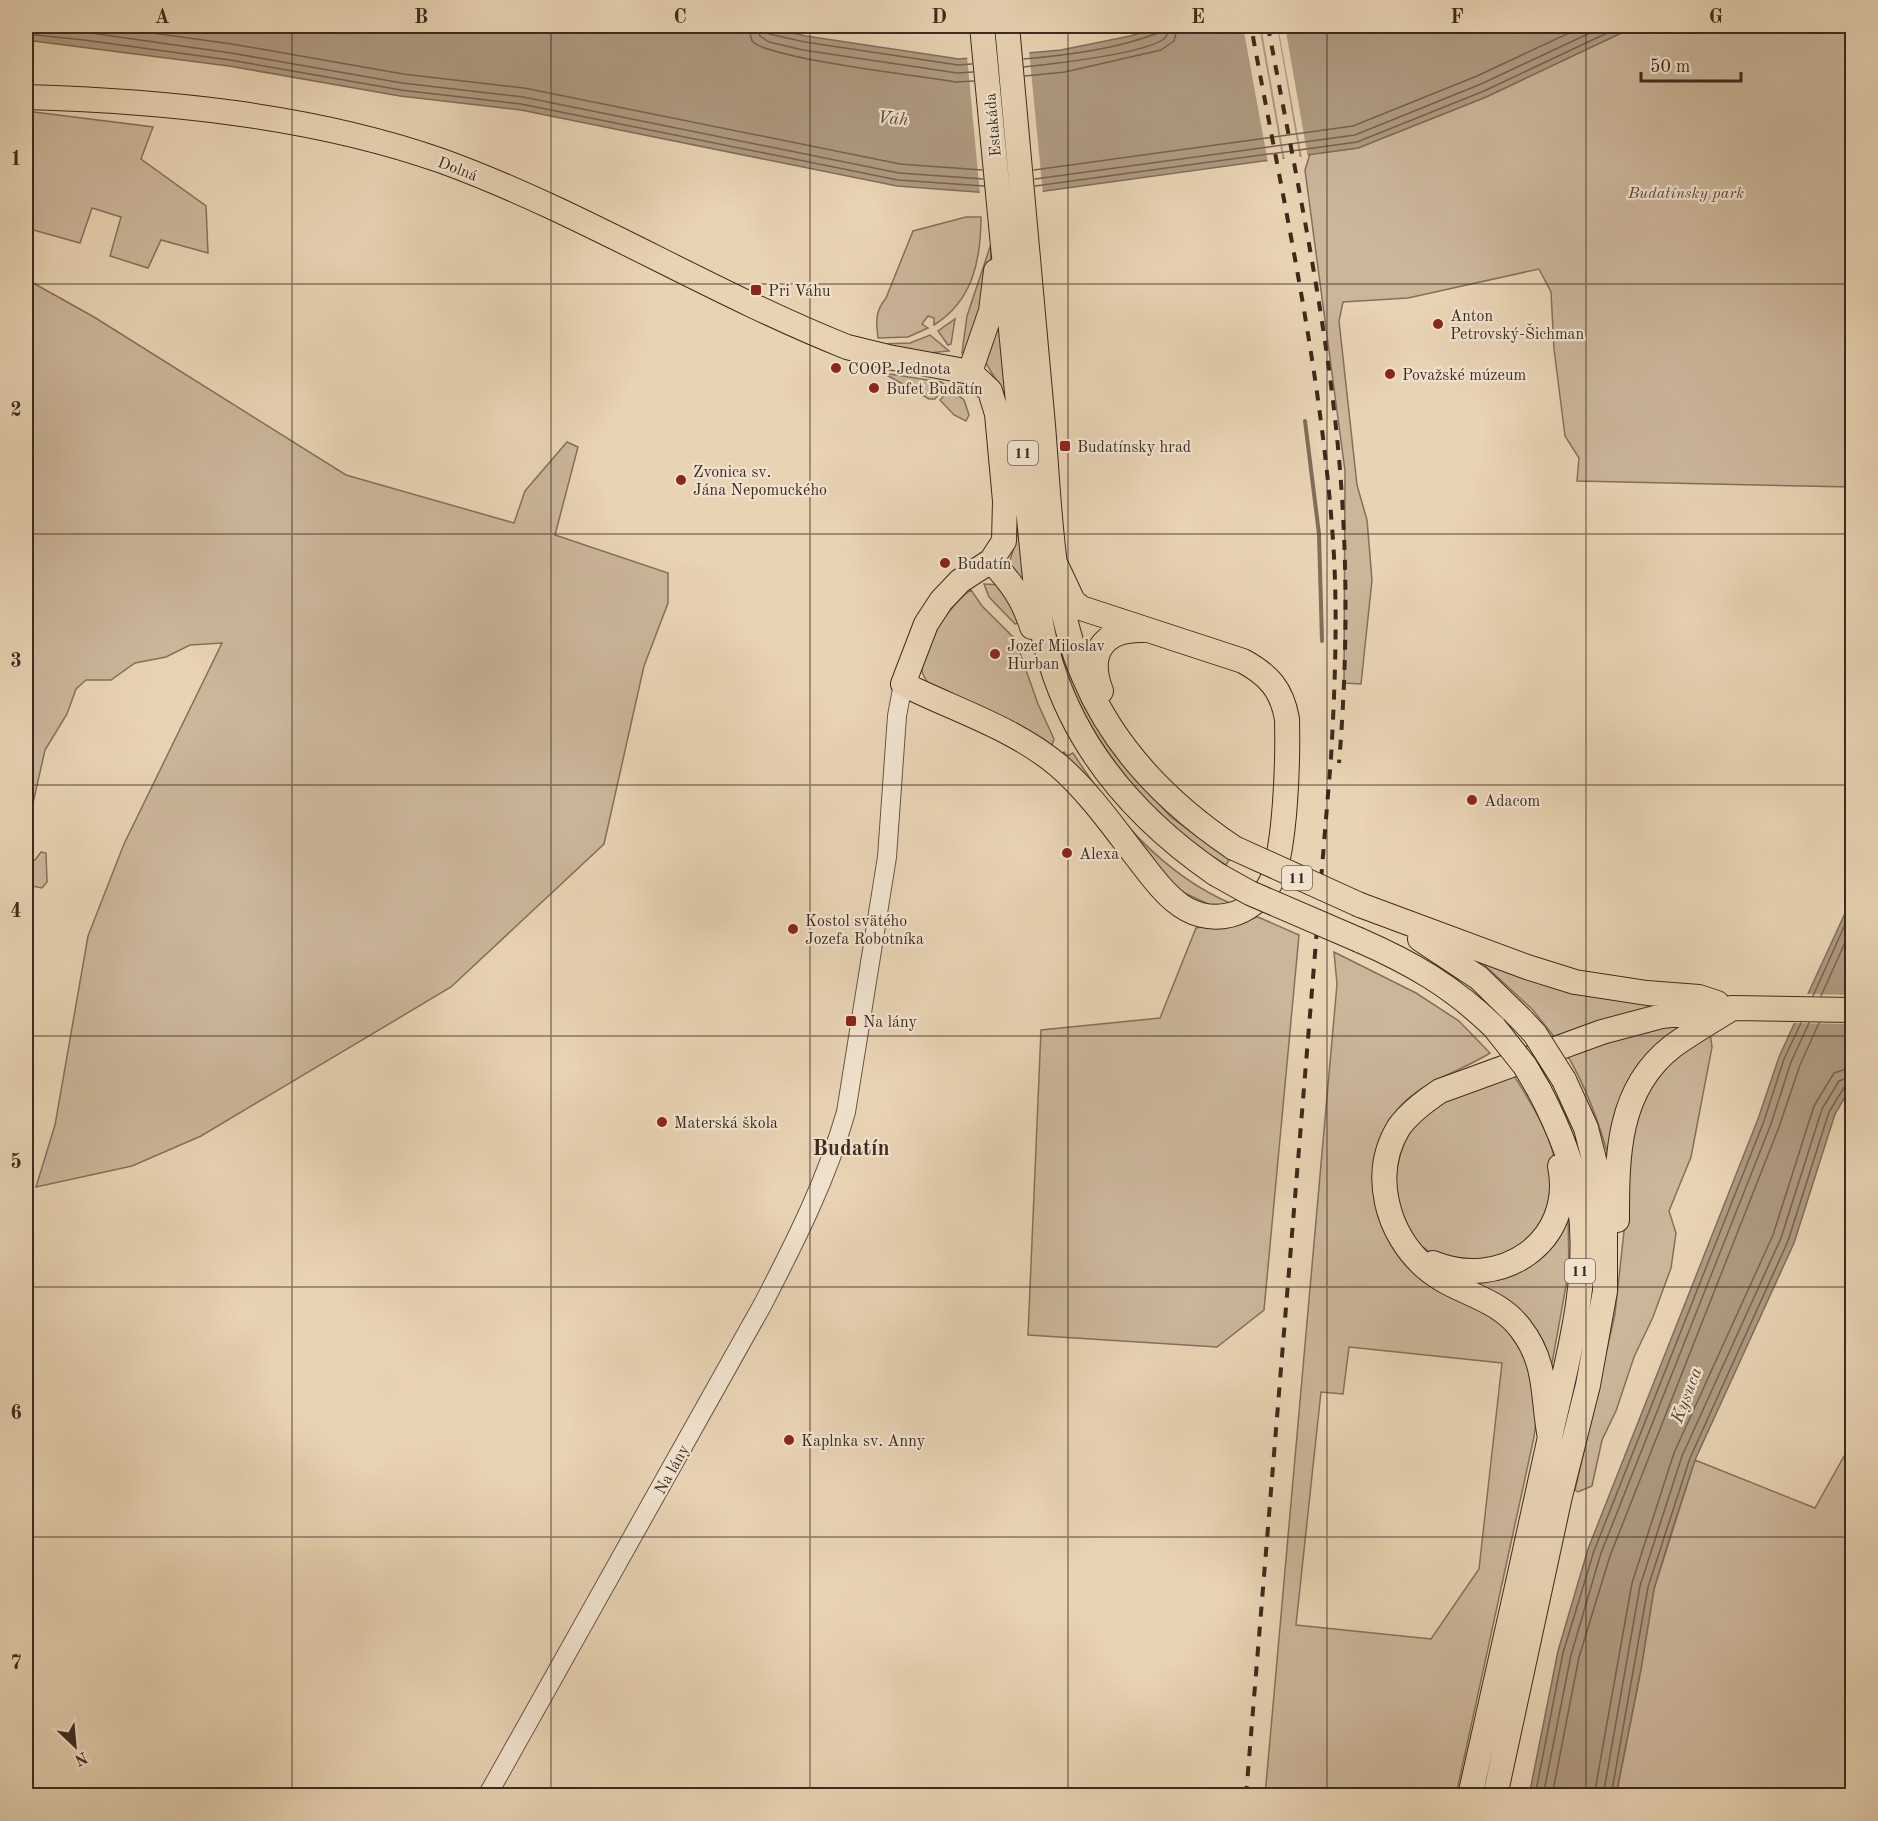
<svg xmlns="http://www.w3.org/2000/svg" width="1878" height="1821" font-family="'Old Standard TT',serif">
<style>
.green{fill:#cbb69a;stroke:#84705c;stroke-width:1.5;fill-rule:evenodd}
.water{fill:#ae9a80;stroke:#816d59;stroke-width:1.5}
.pier{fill:#e8d3b3}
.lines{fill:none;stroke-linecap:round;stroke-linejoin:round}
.shore{stroke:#76624f;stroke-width:1.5}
.stream{stroke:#816d59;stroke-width:4}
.minor-casing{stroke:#685443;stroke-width:20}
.major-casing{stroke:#3d2a1e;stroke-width:26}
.minor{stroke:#f0e2ce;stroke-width:18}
.major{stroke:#e8d3b3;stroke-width:24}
.rail{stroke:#3d2a1e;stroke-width:4;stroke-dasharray:10 10;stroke-linecap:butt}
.major-bridge-casing{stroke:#3d2a1e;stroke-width:26;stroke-linecap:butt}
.major-bridge{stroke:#e8d3b3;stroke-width:24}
.grid{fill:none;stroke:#3d2a1e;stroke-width:1.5;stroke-opacity:0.55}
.poi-dot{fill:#8f2418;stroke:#f0e2ce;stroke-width:2}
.labels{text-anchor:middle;stroke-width:4.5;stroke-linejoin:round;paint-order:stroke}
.shield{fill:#f0e2ce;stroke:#736153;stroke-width:1.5}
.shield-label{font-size:15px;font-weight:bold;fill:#3d2a1e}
.street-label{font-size:16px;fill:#3d2a1e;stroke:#f0e2ce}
.park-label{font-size:16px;font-style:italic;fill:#594637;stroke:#f0e2ce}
.poi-label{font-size:16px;fill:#3d2a1e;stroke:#f0e2ce;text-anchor:start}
.water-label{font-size:18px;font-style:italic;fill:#594636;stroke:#f0e2ce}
.district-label{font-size:22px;font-weight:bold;fill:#3d2a1e;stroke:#f0e2ce}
.neatline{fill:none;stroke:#3d2a1e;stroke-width:2}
.grid-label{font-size:20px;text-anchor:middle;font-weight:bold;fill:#3d2a1e}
</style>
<rect width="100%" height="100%" fill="#e8d3b3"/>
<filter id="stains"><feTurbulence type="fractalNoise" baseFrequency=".00333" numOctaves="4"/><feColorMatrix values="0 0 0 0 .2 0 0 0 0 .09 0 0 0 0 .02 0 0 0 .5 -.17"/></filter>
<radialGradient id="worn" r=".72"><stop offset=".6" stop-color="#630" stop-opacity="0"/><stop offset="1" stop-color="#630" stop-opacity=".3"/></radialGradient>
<!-- green -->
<path class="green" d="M1636,26H1852V487L1577,481L1579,458L1565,436L1554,349L1551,292L1539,269L1408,298L1343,302L1339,321L1357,485L1367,520L1372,580L1361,684L1344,683L1345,471L1305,170L1310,154L1358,148L1486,97Z
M26,111L153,127L141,159L206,206L208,253L161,240L148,268L110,256L121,217L92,208L80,243L26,228Z
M966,217H981C981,259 973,301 934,325V318L928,316L922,324L928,328L908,337L878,338C876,322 875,311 886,298L913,231Z
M991,244L990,281L967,350L962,353L967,316Z
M26,279L94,317L346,475L514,523L525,491L567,442L578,447L555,535L668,573V603L644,666L604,844L451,987L201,1136L132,1166L36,1187L55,1125L88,936L124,844L222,643L190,645L166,657L135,663L111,680H86L76,689L67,714L45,750L26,834Z
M999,308L1031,599L1009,564L1017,536L1001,388L984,360Z
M955,319L951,344L948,345L938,331Z
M930,335L949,351L918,354L878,344L910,343Z
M883,373L941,382L946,385L935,399H929Z
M950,389L964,400L969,415L966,421L954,415L940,400Z
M1048,560L1125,767L1171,817L1229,860L1226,865C1140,815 1059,705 1048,605C1047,590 1048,574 1048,560Z
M984,584L1002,585L1020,623L1015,624L989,597Z
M971,590L982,606L1015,639L1038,704L1054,739L1051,748L928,684C926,679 922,675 922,670C919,650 953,600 971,590Z
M1064,752L1067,756L1073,753C1114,816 1162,874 1232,904L1210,905L1178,890L1061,755Z
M41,852L46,853L47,882L42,888L26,885V859L35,860Z
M1258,917L1299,935L1264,1310L1217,1347L1028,1335L1041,1030L1160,1018L1196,928Z
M1334,952L1416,993L1459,1021L1490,1053C1456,1075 1403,1085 1387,1128C1381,1145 1378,1164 1374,1182L1449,1291L1517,1334L1539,1399L1534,1437L1456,1795L1265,1796L1337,984ZM1349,1347L1502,1363L1479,1569L1431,1639L1296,1625L1321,1392L1343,1394Z
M1481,962L1697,1001L1556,1039L1532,1009Z
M1703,1018L1669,1041L1610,1163C1600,1124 1586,1087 1566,1053L1626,1033Z
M1710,1032L1712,1047L1691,1157L1669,1211L1676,1233L1671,1268L1653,1317L1634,1357L1616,1411L1602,1440L1592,1486L1578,1492L1575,1490L1615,1314L1624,1231V1161L1651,1078Z
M1511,1071C1528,1098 1557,1142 1556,1175C1555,1192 1547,1213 1542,1230L1495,1264C1477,1261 1453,1262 1436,1255C1386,1234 1386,1155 1419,1120C1443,1094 1480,1084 1511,1071Z
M1568,1214L1569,1269L1551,1369L1461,1277L1474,1279Z
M1852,1442V1795L1616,1796L1641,1669L1654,1589L1695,1460L1815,1508Z"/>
<!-- water -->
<path class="water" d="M26,26H759L806,36L959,59L1061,50L1130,36L1165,26H1636L1486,97L1358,148L1016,195L897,186L521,110L400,96L229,66L26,40Z
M1852,898V1085L1835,1114L1794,1243L1695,1460L1673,1527L1654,1589L1641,1669L1616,1795L1529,1796L1558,1651L1588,1549L1758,1119L1779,1057Z"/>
<!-- pier -->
<path class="pier" d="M1243,26H1259L1283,161L1268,163Z
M1261,26H1277L1300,159L1285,161Z
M1278,26H1285L1308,158H1302Z
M1029,50L1043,194L1016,198L999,52Z
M995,53L1009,197L980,195L967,56Z
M1804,994L1852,995V1024L1791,1023Z"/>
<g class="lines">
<!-- shore -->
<path class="shore" d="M101,26L232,44L403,74L524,88L900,164L982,170
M748,26L752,41C768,59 922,76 955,82L974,81
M757,26L760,36L769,42L803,50L957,73L973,72
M765,26L769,34L805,42L958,65L972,64
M26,27L84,32L231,53L402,83L523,97L899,173L983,179
M26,34L84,40L230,60L401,90L521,104L898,180L984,186
M1024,59C1069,55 1116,49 1158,33L1162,26
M1024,67C1051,64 1147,54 1165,38C1168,34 1169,30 1169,26
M1025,76L1065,72L1161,50L1174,41L1178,26
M1034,170L1353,126L1477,76L1584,26
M1035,179L1355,135L1481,84L1605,26
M1035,186L1357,142L1484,91L1622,26
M1813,996L1852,909
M1821,996L1852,927
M1535,1796L1563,1653L1594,1551L1764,1121L1784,1059L1801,1023
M1543,1796L1571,1655L1601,1553L1771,1124L1791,1062L1809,1023
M1552,1796L1579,1657L1610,1556L1779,1127L1800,1065L1819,1023
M1594,1796L1632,1583L1674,1453L1773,1235L1814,1106L1834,1073L1852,1067
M1603,1796L1640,1586L1682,1456L1781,1238L1822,1109L1839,1081L1852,1076
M1611,1796L1648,1587L1690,1458L1788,1241L1829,1112L1845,1086L1852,1083"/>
<!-- stream -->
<path class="stream" d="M1305,421L1319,534L1322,641"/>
<!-- minor casing -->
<g class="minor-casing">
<path id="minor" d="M487,1796L763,1304C795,1242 827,1179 846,1112L887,857L897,716L903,684"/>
</g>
<!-- major casing -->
<g class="major-casing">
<path id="major" d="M982,26L1030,528C1035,574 1037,623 1052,667C1080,755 1142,823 1216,874
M1007,26C1019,155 1031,284 1042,414C1050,500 1049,596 1084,677C1114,749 1170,805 1234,848
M26,97C163,101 311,115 442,161C582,212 709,292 847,347L888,357L970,372L990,391L997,414L1005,501L1004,541L991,561L960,581L941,601L926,624L903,684C955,710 1014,728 1059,766C1090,793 1114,828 1139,860C1150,874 1161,890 1175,901C1190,914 1210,920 1230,915C1247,911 1263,898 1271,882C1286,847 1288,759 1287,719C1282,690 1269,675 1243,661L1081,608L1073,601L1057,567
M970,372L991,311L996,271
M991,561C1011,582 1023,599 1032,627
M1101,691C1087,654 1102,629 1143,630
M1360,905L1527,967L1575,982L1647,993L1699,997L1717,1003
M1420,939L1479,978L1522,1020
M1359,940C1412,963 1453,987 1494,1027
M1617,1220C1617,1156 1617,1089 1673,1046C1691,1033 1710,1022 1728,1011
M1433,1263C1501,1291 1575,1242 1560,1166
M1550,1438C1542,1397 1548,1364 1521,1329C1497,1296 1456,1294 1426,1268C1387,1234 1370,1174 1399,1127C1410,1112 1425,1101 1440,1091L1602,1032L1662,1016L1733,1008L1852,1010
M1470,1796C1496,1679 1523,1563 1548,1446C1565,1368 1591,1285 1580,1205C1574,1164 1558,1126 1539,1090
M1495,1796L1560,1496L1588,1385L1605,1291V1232L1599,1179L1586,1128L1564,1080"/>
</g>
<!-- minor -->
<use href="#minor" class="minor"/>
<!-- major -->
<use href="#major" class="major"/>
<!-- rail -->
<path class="rail" d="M1268,26C1293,162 1323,299 1337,437C1348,545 1348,655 1339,763
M1246,1796L1331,758C1335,686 1338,613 1333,540C1321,367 1282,196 1251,26"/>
<!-- major-bridge casing -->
<g class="major-bridge-casing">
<path id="major-bridge" d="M1234,848L1360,905
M1216,874L1250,893L1359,940
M1522,1020L1535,1034L1564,1080
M1494,1027L1525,1066L1539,1090"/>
</g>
<!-- major-bridge -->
<use href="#major-bridge" class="major-bridge"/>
</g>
<!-- grid -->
<path class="grid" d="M292,26V1796M551,26V1796M810,26V1796M1068,26V1796M1327,26V1796M1586,26V1796M26,284H1852M26,534H1852M26,785H1852M26,1036H1852M26,1287H1852M26,1537H1852"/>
<!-- markers -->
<g class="poi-dot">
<rect x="750" y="284" width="12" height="12" rx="3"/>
<circle cx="1438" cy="324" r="6"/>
<circle cx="836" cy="368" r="6"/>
<circle cx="1390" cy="374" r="6"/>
<circle cx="874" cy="388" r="6"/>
<rect x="1059" y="440" width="12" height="12" rx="3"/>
<circle cx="681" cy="480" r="6"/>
<circle cx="945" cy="563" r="6"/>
<circle cx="995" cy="654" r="6"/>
<circle cx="1472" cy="800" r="6"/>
<circle cx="1067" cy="853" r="6"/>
<circle cx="793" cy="929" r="6"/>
<rect x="845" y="1015" width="12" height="12" rx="3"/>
<circle cx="662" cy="1122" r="6"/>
<circle cx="789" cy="1440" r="6"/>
</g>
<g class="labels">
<!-- shield labels -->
<g class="shield">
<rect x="1008" y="441" width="30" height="24" rx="4.5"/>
<rect x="1282" y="866" width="30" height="24" rx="4.5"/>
<rect x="1565" y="1259" width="30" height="24" rx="4.5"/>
</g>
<g class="shield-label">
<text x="1023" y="458">11</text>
<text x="1297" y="883">11</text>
<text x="1580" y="1276">11</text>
</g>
<!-- street labels -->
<g class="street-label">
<text transform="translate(992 125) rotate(-95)" y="6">Estakáda</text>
<text transform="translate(458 168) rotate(21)" y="6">Dolná</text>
<text transform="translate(671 1469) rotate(-61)" y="6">Na lány</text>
</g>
<!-- park labels -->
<g class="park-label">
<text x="1686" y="198">Budatínsky park</text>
</g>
<!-- poi labels -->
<g class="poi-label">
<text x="768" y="296">Pri Váhu</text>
<text x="1450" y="321">Anton<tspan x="1450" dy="18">Petrovský-Šichman</tspan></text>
<text x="848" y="374">COOP Jednota</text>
<text x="1402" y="380">Považské múzeum</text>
<text x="886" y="394">Bufet Budatín</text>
<text x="1077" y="452">Budatínsky hrad</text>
<text x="693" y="477">Zvonica sv.<tspan x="693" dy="18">Jána Nepomuckého</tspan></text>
<text x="957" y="569">Budatín</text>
<text x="1007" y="651">Jozef Miloslav<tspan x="1007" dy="18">Hurban</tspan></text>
<text x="1484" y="806">Adacom</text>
<text x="1079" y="859">Alexa</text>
<text x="805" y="926">Kostol svätého<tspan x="805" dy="18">Jozefa Robotníka</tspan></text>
<text x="863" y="1027">Na lány</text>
<text x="674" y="1128">Materská škola</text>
<text x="801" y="1446">Kaplnka sv. Anny</text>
</g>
<!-- water labels -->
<g class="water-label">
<text transform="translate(893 118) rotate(5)" y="6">Váh</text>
<text transform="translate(1686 1395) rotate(-69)" y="6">Kysuca</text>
</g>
<!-- district labels -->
<g class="district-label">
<text x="851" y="1155">Budatín</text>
</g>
</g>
<!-- margin -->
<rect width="1878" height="1821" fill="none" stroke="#e8d3b3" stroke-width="66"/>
<!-- north arrow -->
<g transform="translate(75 1746) rotate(154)" stroke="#f0e2ce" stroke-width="4.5" paint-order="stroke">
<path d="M0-4.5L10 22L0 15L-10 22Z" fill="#3d2a1e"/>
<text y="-9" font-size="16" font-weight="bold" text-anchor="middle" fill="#3d2a1e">N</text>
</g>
<!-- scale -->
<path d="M1641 72v9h100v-9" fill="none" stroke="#3d2a1e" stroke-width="3"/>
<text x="1650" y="72" font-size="18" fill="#3d2a1e" stroke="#f0e2ce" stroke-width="4.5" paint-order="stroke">50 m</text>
<rect x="33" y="33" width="1812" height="1755" class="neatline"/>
<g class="grid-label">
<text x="162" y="23">A</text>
<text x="421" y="23">B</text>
<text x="680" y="23">C</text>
<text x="939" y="23">D</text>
<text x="1198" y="23">E</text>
<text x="1457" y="23">F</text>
<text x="1716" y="23">G</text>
<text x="16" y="165">1</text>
<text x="16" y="416">2</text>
<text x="16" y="667">3</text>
<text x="16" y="917">4</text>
<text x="16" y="1168">5</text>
<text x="16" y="1419">6</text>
<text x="16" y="1669">7</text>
</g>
<rect width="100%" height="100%" filter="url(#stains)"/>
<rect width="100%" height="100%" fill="url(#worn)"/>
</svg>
